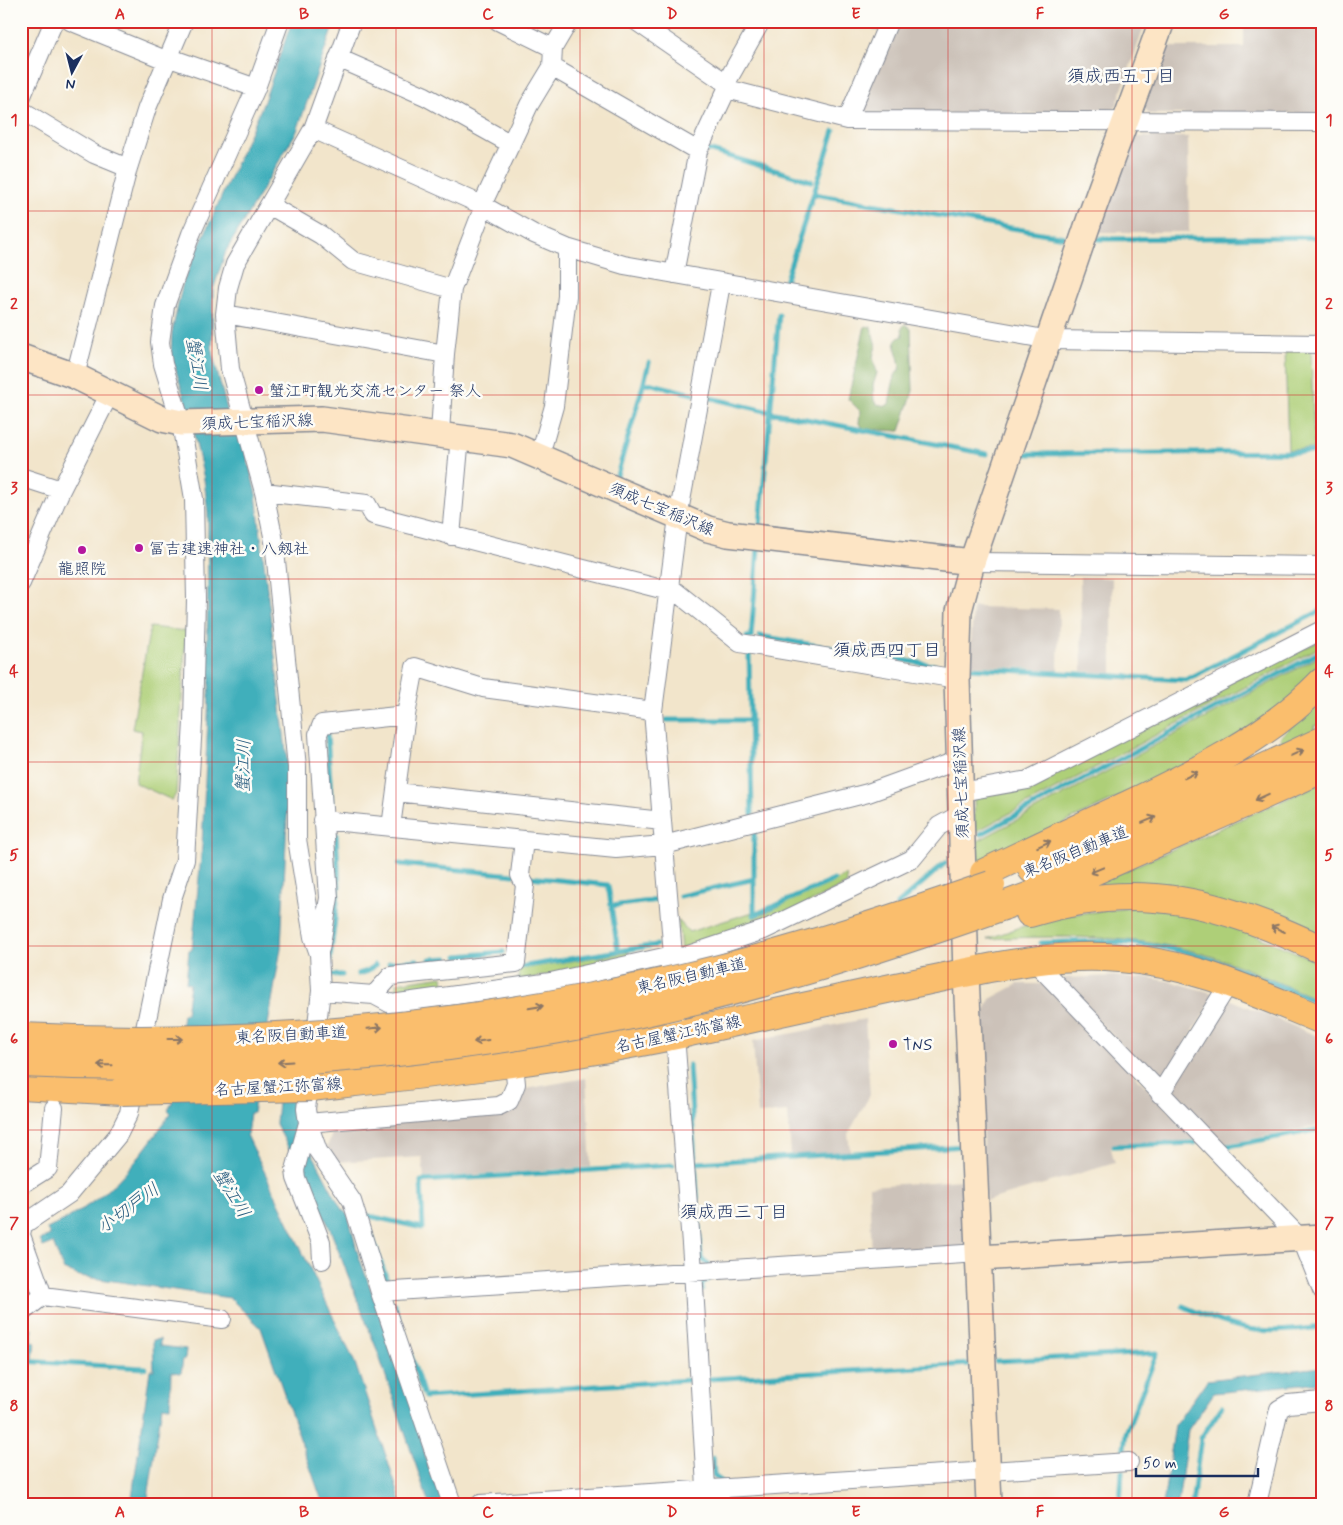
<svg xmlns="http://www.w3.org/2000/svg" width="1343" height="1525" font-family="Mynerve,'Klee One',sans-serif">
<style>
.industrial{fill:#ccc2b9}
.green{fill:#aecf78;stroke:#647f6b}
.forest{fill:#8ab268;stroke:#527063}
.water{fill:#40afbb;stroke:#2e6f8c}
.lines{fill:none;stroke-linecap:round;stroke-linejoin:round}
.stream{stroke:#40afbb;stroke-width:5}
.street-casing{stroke:#868a94;stroke-width:20}
.secondary-casing{stroke:#868a94;stroke-width:28}
.primary-casing{stroke:#868a94;stroke-width:30}
.highway-casing{stroke:#868a94;stroke-width:30}
.street{stroke:#fff;stroke-width:18}
.secondary{stroke:#fde5c5;stroke-width:25}
.primary{stroke:#fabe6d;stroke-width:28}
.highway{stroke:#fabe6d;stroke-width:28}
.primary-bridge-casing{stroke:#868a94;stroke-width:30;stroke-linecap:butt}
.highway-bridge-casing{stroke:#868a94;stroke-width:30;stroke-linecap:butt}
.primary-bridge{stroke:#fabe6d;stroke-width:28}
.highway-bridge{stroke:#fabe6d;stroke-width:28}
.oneway{stroke:#8a7666}
.grid{fill:none;stroke:#d62828;stroke-width:1;stroke-opacity:0.55}
.poi-dot{fill:#b5179e;stroke:#fdfcf7;stroke-width:2}
.labels{text-anchor:middle;stroke-width:5;stroke-linejoin:round;paint-order:stroke}
.poi-label{font-size:16px;fill:#1b2f5e;stroke:#fdfcf7;text-anchor:start}
.street-label{font-size:16px;fill:#1b2f5e;stroke:#fdfcf7}
.neighbourhood-label{font-size:18px;fill:#1b2f5e;stroke:#fdfcf7}
.water-label{font-size:18px;font-style:italic;fill:#285c7f;stroke:#fdfcf7}
.neatline{fill:none;stroke:#d62828;stroke-width:2}
.grid-label{font-size:16px;text-anchor:middle;font-weight:bold;fill:#d62828}
</style>
<rect width="100%" height="100%" fill="#fdfcf7"/>
<filter id="ink" filterUnits="userSpaceOnUse"><feTurbulence type="fractalNoise" baseFrequency=".02" numOctaves="2"/><feDisplacementMap in="SourceGraphic" scale="10" xChannelSelector="R" yChannelSelector="G"/><feConvolveMatrix kernelMatrix="1 2 1 2 8 2 1 2 1" color-interpolation-filters="sRGB"/></filter>
<filter id="wash" filterUnits="userSpaceOnUse"><feTurbulence type="fractalNoise" baseFrequency=".0096" numOctaves="4" result="noise"/><feDisplacementMap in="SourceGraphic" scale="20" xChannelSelector="R" yChannelSelector="G"/><feGaussianBlur stdDeviation="1.12" result="paint"/><feColorMatrix in="noise" values="0 0 0 0 0 0 0 0 0 0 0 0 0 0 0 0 0 1.4 0 .05"/><feComposite in="paint" operator="in"/></filter>
<g filter="url(#wash)">
<rect width="100%" height="100%" fill="#f2e5cb"/>
<!-- industrial -->
<path class="industrial" d="M893,21H1146L1116,107L1104,113L862,114L857,109Z
M1244,21H1322V113L1149,114L1143,105L1165,47H1244Z
M1132,137H1188L1189,232H1097Z
M1080,577L1112,578V673L1082,671Z
M973,607L1059,609L1058,670L970,665Z
M1115,976L1136,979L1145,977L1173,982L1216,994L1160,1084L1061,982L1065,978Z
M1018,984H1049L1196,1140L1112,1145L1111,1149L1115,1163L986,1201L978,1034L981,1019L990,999Z
M1226,998L1322,1038V1125L1218,1145L1168,1093Z
M865,1019L870,1095L848,1134L850,1151L791,1155L788,1112L758,1114L753,1041Z
M586,1078L591,1167L424,1178L422,1157L337,1162L327,1147L335,1126L504,1109L520,1090Z
M963,1180L967,1243L959,1250L872,1254L869,1186Z"/>
<!-- green -->
<path class="green" d="M1285,349L1311,350L1314,449L1288,450Z
M150,627L186,631L176,794L172,800L135,783L142,731L132,729Z
M1322,640V646L975,832L974,796Z
M1322,655V667L1277,712L1185,766L977,864L976,842Z
M1322,699V724L1314,726L1315,732L1284,745L1280,737Z
M1322,783V939L1088,887Z
M846,875L847,884L764,925L681,950L678,920L689,932L753,912L754,918Z
M1137,907L1200,913L1322,963V1001C1292,989 1263,975 1234,964C1155,934 1070,935 987,939L1049,917Z
M629,952L625,962L518,980L519,969Z
M443,976L444,991L399,994L396,991L397,983Z"/>
<!-- forest -->
<path class="forest" d="M905,324L911,329L913,391L900,431L864,429L859,424L860,411L848,399L865,326L871,327L876,346L873,357L877,373L873,385L874,401L877,404L886,406L889,404C891,395 892,385 895,376C895,374 898,372 899,370C902,359 893,352 896,339L903,336L902,328Z"/>
<!-- water -->
<path class="water" d="M292,21H335L297,131L226,251L213,290L212,352L227,409L241,432L256,494L289,777L281,948L253,1113H250L247,1135L355,1363L402,1504H323L261,1328L230,1298L79,1276L63,1269L53,1243L43,1247L40,1240L50,1235L47,1229C109,1199 132,1168 171,1113L168,1110L172,1103L183,1014H186L190,984L186,983L189,950H192L202,846L210,674H207L208,514L204,479L189,413L171,354L172,332L183,282L263,104Z
M299,1099L296,1122L341,1208L348,1215L358,1254L412,1402L428,1467L444,1504H429L377,1350L328,1224L276,1124L278,1101Z
M21,1328L32,1329L31,1341L35,1342L33,1358L21,1357Z
M160,1339V1346L186,1349L185,1359H183L181,1373L171,1372L170,1407L162,1406L147,1504H131L150,1370H154L153,1340Z
M1322,1367V1382L1214,1393L1188,1430L1178,1504H1163L1175,1425L1207,1380Z"/>
<g class="lines">
<!-- stream -->
<path class="stream" d="M860,21L877,28
M708,150L811,181
M814,194L1064,237
M1098,239L1322,237
M783,288L834,131
M644,382L649,363
M706,397L770,412
M770,412L987,454
M1020,454L1322,452
M616,479L644,382L693,394
M760,526L779,315
M760,636L938,666
M747,637H751L758,549
M749,651L752,814
M970,668L1186,680L1322,610
M667,720H751
M327,734L332,812
M754,832V915L834,880
M336,834L339,886L328,975H342
M981,834L1322,651
M399,864L514,875
M680,896L754,879
M897,905L945,863
M612,906L658,900
M1041,943C1085,941 1128,940 1171,949C1223,960 1273,984 1322,1004
M618,951L656,945
M458,956L503,952
M430,959L447,958
M389,963L417,960
M520,967L618,951L608,885L529,877
M358,974L368,971L375,965
M689,1065L701,1258L708,1264
M1114,1146L1195,1143
M1223,1147L1322,1129
M696,1163L966,1146
M365,1215L423,1228L421,1181L673,1165
M369,1228L389,1286
M702,1290V1285L709,1278
M394,1303L423,1393
M1183,1306C1240,1332 1260,1335 1322,1327
M21,1361L145,1368
M996,1361L1157,1353L1126,1433L1123,1455
M708,1379L972,1364
M425,1397L690,1380
M713,1458L714,1476L721,1481
M1120,1504L1122,1472
M1192,1504L1201,1438L1222,1407"/>
</g>
</g>
<g filter="url(#ink)">
<g class="lines">
<!-- street casing -->
<g class="street-casing">
<path id="street" d="M70,21L168,61
M498,21L553,48
M636,21L726,83
M170,58L256,88
M338,58L425,96L511,144
M552,67L698,151
M727,89L847,120L1322,122
M21,98L54,21
M21,110L94,154L128,168
M847,120L889,21
M313,129L482,205L534,234L567,248L624,265L1050,340L1322,344
M269,205L321,235L353,261L452,289
M482,205L529,105L552,67L553,48L569,21
M674,274L698,151L727,89L726,83L761,21
M225,314L445,354
M75,376L128,168L147,108L184,21
M440,433L445,354L452,289L484,206
M540,455L554,406L567,296V248
M21,477L61,490
M264,492L367,504L373,515L669,591
M451,536L460,436
M972,562L1322,566
M21,583L61,490L110,393
M670,587L740,643L957,679
M396,792L662,821
M961,792L1028,780L1322,630
M322,820L616,849L664,845L868,793L959,760
M391,827L406,715L415,667L483,688L653,711
M320,949L329,898L318,734L322,724L406,715
M673,960L764,930L912,859L939,826L961,814
M1033,960L1302,1240L1322,1290
M321,991L374,995L391,1004L551,982L673,955
M374,995L391,976L516,963L525,885L520,875L524,840
M315,1041L321,991L319,954L313,937L297,839V767L274,541L264,492L230,369L225,314L228,288L235,264L313,129L352,21
M141,1048L172,899L185,860L193,722L196,599L194,499L181,423L163,364L160,342L165,306L191,234L256,88L280,21
M310,1077L306,1109L308,1123L318,1151L352,1201L380,1292L452,1504
M1160,1094L1230,982
M21,1185L48,1168L54,1108
M21,1234L23,1225L69,1194L118,1135L129,1113L135,1081
M21,1235L43,1296
M322,1260L321,1242L296,1178L295,1170L308,1123L499,1106L509,1101L516,1084L514,1064
M380,1292L979,1253
M21,1313L43,1296L222,1319
M480,1504L1129,1462
M707,1504L693,1270L675,1035L673,955L653,711L678,517L721,284
M1257,1504L1279,1409L1288,1404L1322,1401"/>
</g>
<!-- secondary casing -->
<g class="secondary-casing">
<path id="secondary" d="M21,357L75,376L162,419L181,423L322,419L512,445L708,529L728,534L972,562
M980,1258L1322,1237
M989,1504L966,973L957,679L959,611L972,562L1091,215L1162,21"/>
</g>
<!-- primary casing -->
<g class="primary-casing">
<path id="primary" d="M21,1085L122,1091
M312,1087C434,1073 556,1060 676,1035C759,1017 842,998 925,981C989,968 1053,952 1120,958C1192,963 1256,993 1322,1020"/>
</g>
<!-- highway casing -->
<g class="highway-casing">
<path id="highway" d="M1032,869L1185,805L1322,741
M984,873C1032,850 1080,827 1128,805C1197,772 1268,738 1322,682
M1003,906L1078,878L1322,769
M1030,913C1138,879 1223,902 1322,950"/>
</g>
<!-- street -->
<use href="#street" class="street"/>
<!-- secondary -->
<use href="#secondary" class="secondary"/>
<!-- primary -->
<use href="#primary" class="primary"/>
<!-- highway -->
<use href="#highway" class="highway"/>
<!-- primary-bridge casing -->
<g class="primary-bridge-casing">
<path id="primary-bridge" d="M122,1091L312,1087"/>
</g>
<!-- highway-bridge casing -->
<g class="highway-bridge-casing">
<path id="highway-bridge" d="M21,1037C243,1048 466,1028 682,978C787,954 890,920 991,885
M21,1063C219,1073 418,1058 612,1019C745,992 875,951 1003,906"/>
</g>
<!-- primary-bridge -->
<use href="#primary-bridge" class="primary-bridge"/>
<!-- highway-bridge -->
<use href="#highway-bridge" class="highway-bridge"/>
</g>
<!-- one-way arrows -->
<defs><path id="oneway-shaft" d="M-6 0H5M1.5-3L5.5 0L1.5 3" fill="none" stroke-width="1.6" stroke-linecap="round" stroke-linejoin="round" transform="scale(1.25)"/></defs>
<g class="oneway">
<use href="#oneway-shaft" transform="translate(1297 753) rotate(-25)"/>
<use href="#oneway-shaft" transform="translate(1191 775) rotate(-26)"/>
<use href="#oneway-shaft" transform="translate(1262 797) rotate(155)"/>
<use href="#oneway-shaft" transform="translate(1149 820) rotate(-23)"/>
<use href="#oneway-shaft" transform="translate(1044 844) rotate(-25)"/>
<use href="#oneway-shaft" transform="translate(1097 870) rotate(157)"/>
<use href="#oneway-shaft" transform="translate(1278 929) rotate(-156)"/>
<use href="#oneway-shaft" transform="translate(536 1007) rotate(-10)"/>
<use href="#oneway-shaft" transform="translate(375 1028) rotate(-6)"/>
<use href="#oneway-shaft" transform="translate(175 1039)"/>
<use href="#oneway-shaft" transform="translate(481 1041) rotate(172)"/>
<use href="#oneway-shaft" transform="translate(285 1062) rotate(176)"/>
<use href="#oneway-shaft" transform="translate(105 1065) rotate(-179)"/>
</g>
</g>
<!-- grid -->
<path class="grid" d="M212,21V1504M396,21V1504M580,21V1504M764,21V1504M948,21V1504M1132,21V1504M21,211H1322M21,395H1322M21,579H1322M21,762H1322M21,946H1322M21,1130H1322M21,1314H1322"/>
<!-- markers -->
<g class="poi-dot">
<circle cx="259" cy="390" r="5"/>
<circle cx="139" cy="548" r="5"/>
<circle cx="82" cy="550" r="5"/>
<circle cx="893" cy="1044" r="5"/>
</g>
<g class="labels">
<!-- poi labels -->
<g class="poi-label">
<text x="269" y="396">蟹江町観光交流センター 祭人</text>
<text x="149" y="554">冨吉建速神社・八剱社</text>
<text x="82" y="574" text-anchor="middle">龍照院</text>
<text x="903" y="1050">TNS</text>
</g>
<!-- street labels -->
<g class="street-label">
<text transform="translate(257 421) rotate(-2)" y="6">須成七宝稲沢線</text>
<text transform="translate(662 508) rotate(23)" y="6">須成七宝稲沢線</text>
<text transform="translate(960 783) rotate(-92)" y="6">須成七宝稲沢線</text>
<text transform="translate(1075 851) rotate(-22)" y="6">東名阪自動車道</text>
<text transform="translate(691 975) rotate(-13)" y="6">東名阪自動車道</text>
<text transform="translate(678 1033) rotate(-12)" y="6">名古屋蟹江弥富線</text>
<text transform="translate(291 1034) rotate(-3)" y="6">東名阪自動車道</text>
<text transform="translate(278 1086) rotate(-3)" y="6">名古屋蟹江弥富線</text>
</g>
<!-- neighbourhood labels -->
<g class="neighbourhood-label">
<text x="1121" y="82">須成西五丁目</text>
<text x="887" y="656">須成西四丁目</text>
<text x="734" y="1218">須成西三丁目</text>
</g>
<!-- water labels -->
<g class="water-label">
<text transform="translate(197 364) rotate(81)" y="6">蟹江川</text>
<text transform="translate(243 766) rotate(-89)" y="6">蟹江川</text>
<text transform="translate(232 1193) rotate(59)" y="6">蟹江川</text>
<text transform="translate(128 1208) rotate(-36)" y="6">小切戸川</text>
</g>
</g>
<!-- margin -->
<rect width="1343" height="1525" fill="none" stroke="#fdfcf7" stroke-width="55"/>
<!-- north arrow -->
<g transform="translate(72 72) rotate(187)" stroke="#fdfcf7" stroke-width="4" paint-order="stroke">
<path d="M0-4L9 19L0 12L-9 19Z" fill="#1b2f5e"/>
<text y="-8" font-size="14" font-weight="bold" text-anchor="middle" fill="#1b2f5e">N</text>
</g>
<!-- scale -->
<path d="M1136 1468v8h122v-8" fill="none" stroke="#1b2f5e" stroke-width="2.5"/>
<text x="1143" y="1468" font-size="15" fill="#1b2f5e" stroke="#fdfcf7" stroke-width="4" paint-order="stroke">50 m</text>
<rect x="28" y="28" width="1288" height="1470" class="neatline"/>
<g class="grid-label">
<text x="120" y="19">A</text>
<text x="304" y="19">B</text>
<text x="488" y="19">C</text>
<text x="672" y="19">D</text>
<text x="856" y="19">E</text>
<text x="1040" y="19">F</text>
<text x="1224" y="19">G</text>
<text x="14" y="125">1</text>
<text x="1329" y="125">1</text>
<text x="14" y="309">2</text>
<text x="1329" y="309">2</text>
<text x="14" y="493">3</text>
<text x="1329" y="493">3</text>
<text x="14" y="676">4</text>
<text x="1329" y="676">4</text>
<text x="14" y="860">5</text>
<text x="1329" y="860">5</text>
<text x="14" y="1044">6</text>
<text x="1329" y="1044">6</text>
<text x="14" y="1228">7</text>
<text x="1329" y="1228">7</text>
<text x="14" y="1411">8</text>
<text x="1329" y="1411">8</text>
<text x="120" y="1517">A</text>
<text x="304" y="1517">B</text>
<text x="488" y="1517">C</text>
<text x="672" y="1517">D</text>
<text x="856" y="1517">E</text>
<text x="1040" y="1517">F</text>
<text x="1224" y="1517">G</text>
</g>
</svg>
